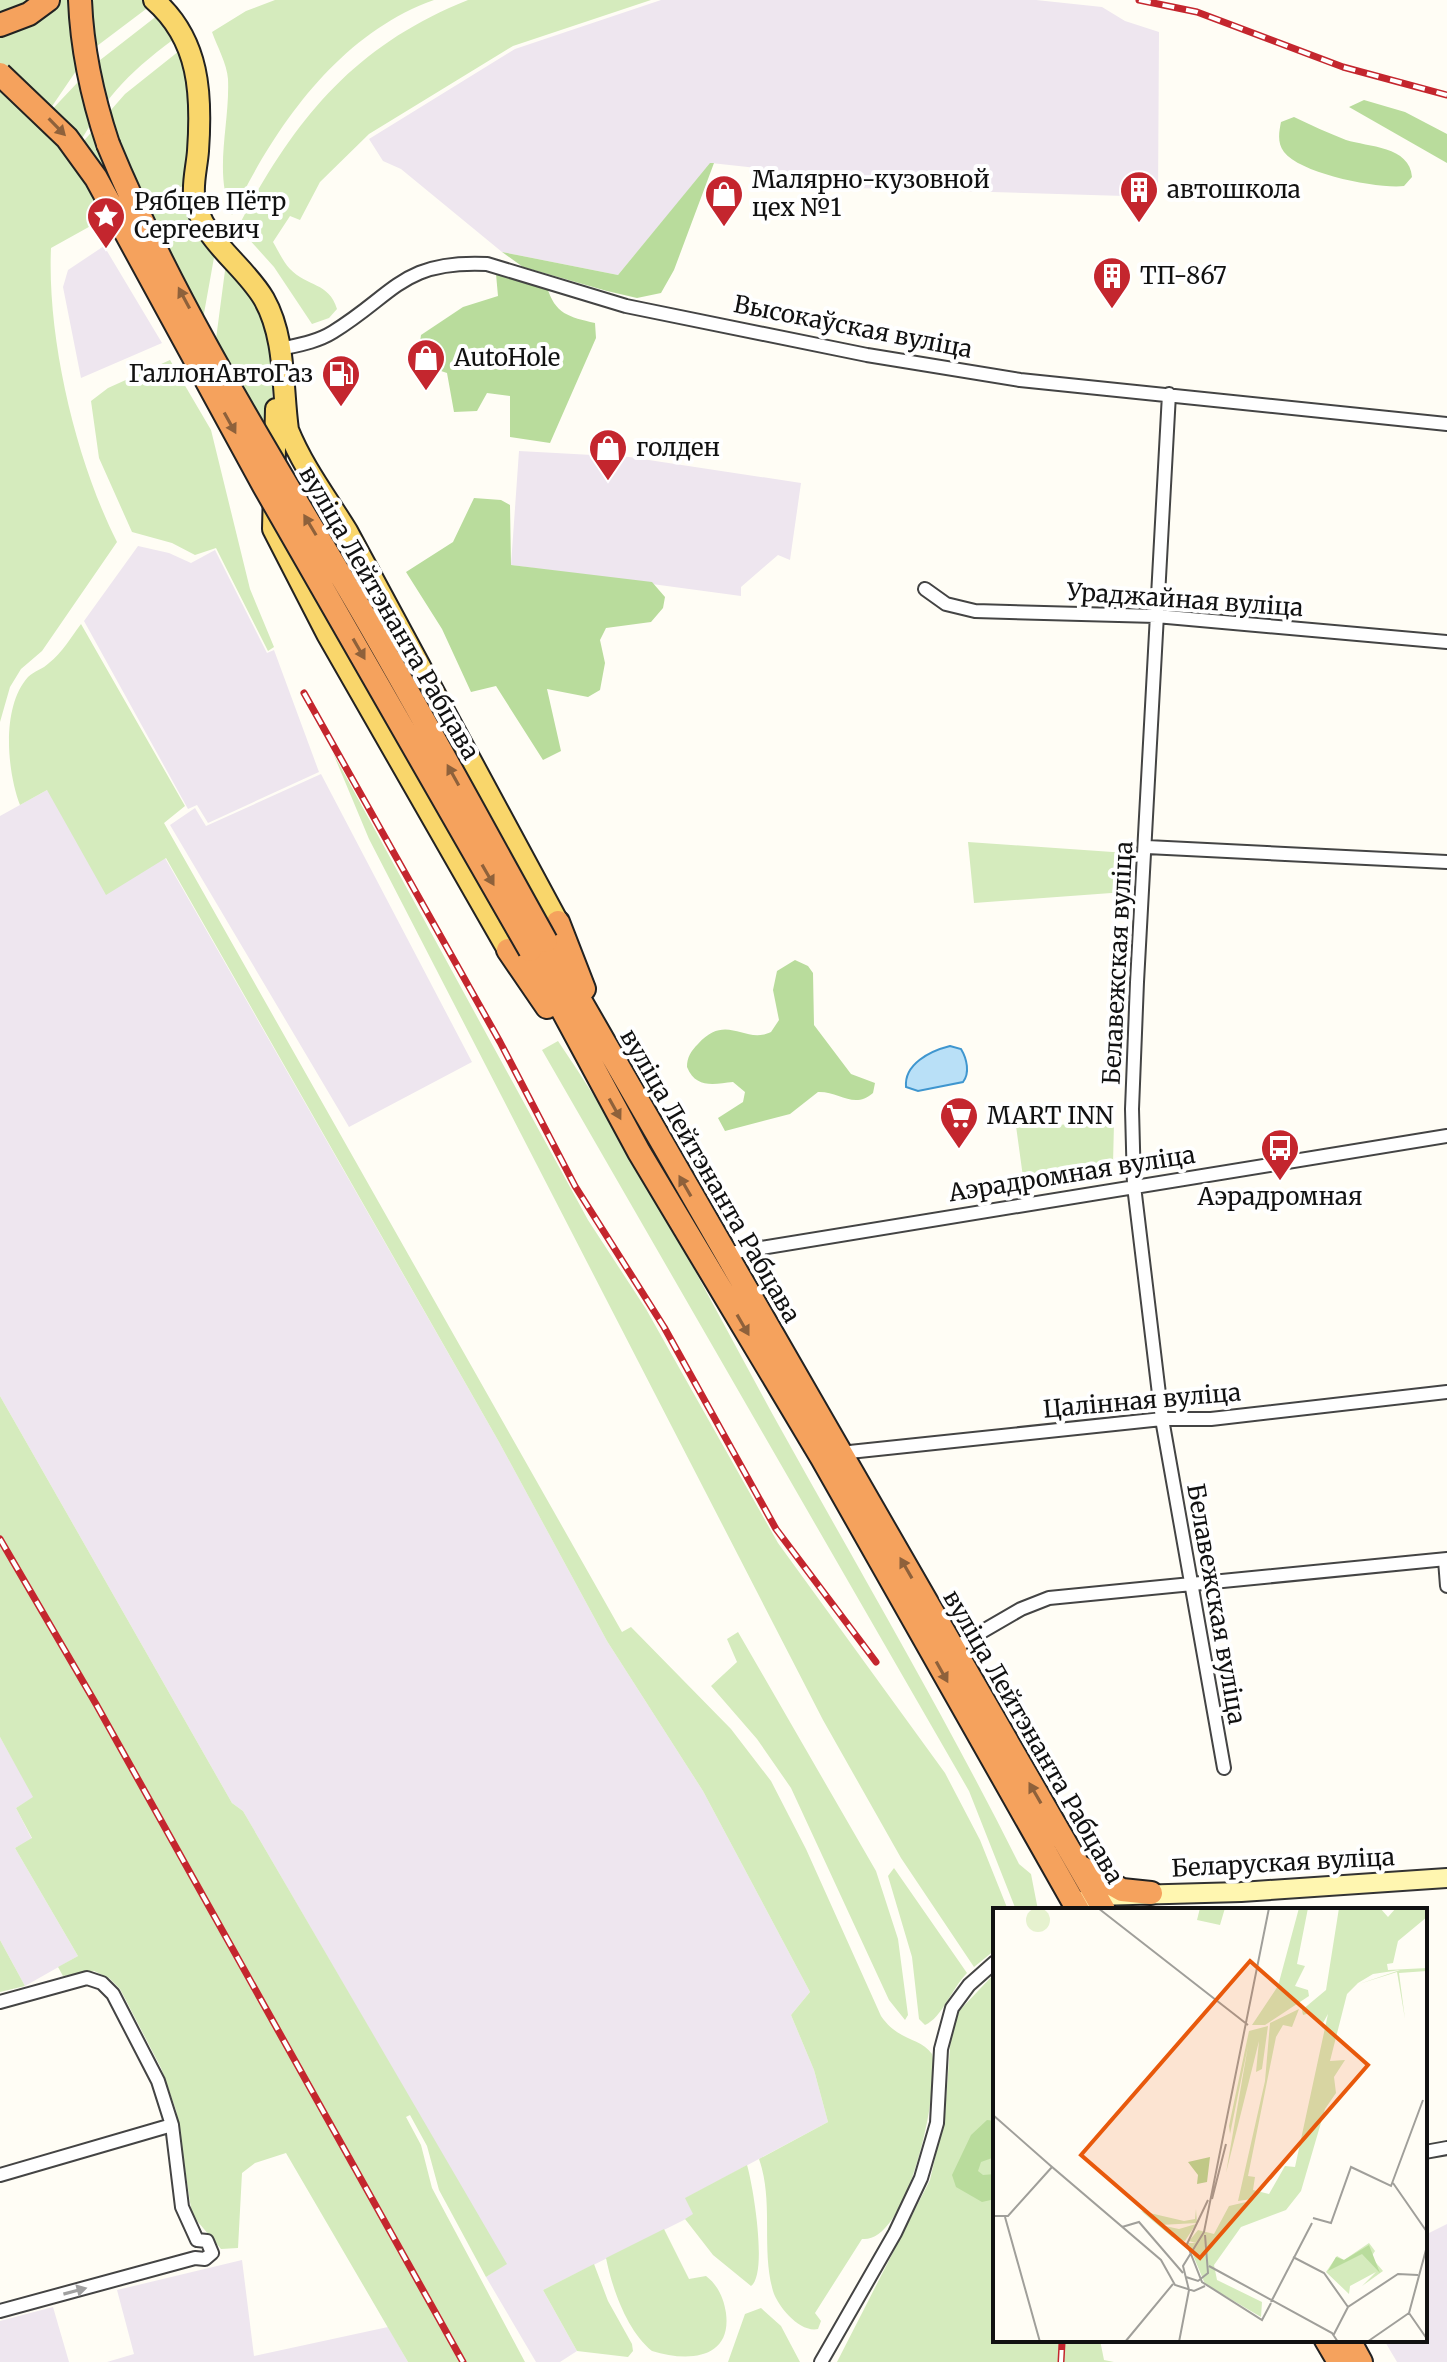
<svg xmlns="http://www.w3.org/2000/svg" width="1447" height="2362" font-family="Merriweather,serif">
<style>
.industrial{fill:#eee6ef}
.green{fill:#d5ebbd}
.forest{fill:#b9dc9c}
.water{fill:#b9e0f7;stroke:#3f96cf;stroke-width:2}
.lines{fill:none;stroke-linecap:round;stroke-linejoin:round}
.street-casing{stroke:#444;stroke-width:16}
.secondary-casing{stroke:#333;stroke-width:22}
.primary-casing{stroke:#222;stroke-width:24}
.highway-casing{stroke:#222;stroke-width:26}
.street{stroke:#fff;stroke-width:12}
.secondary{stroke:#fff6b0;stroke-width:18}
.primary{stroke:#f9d66b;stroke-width:20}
.highway{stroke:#f5a25d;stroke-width:22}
.rail-casing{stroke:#c4262e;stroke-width:7}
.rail{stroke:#fff;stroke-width:4;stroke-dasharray:12;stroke-linecap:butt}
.highway-bridge-casing{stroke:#222;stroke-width:26;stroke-linecap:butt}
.highway-bridge{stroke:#f5a25d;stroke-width:22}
.oneway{fill:#8e613b}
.oneway2{fill:#a0a0a0}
.labels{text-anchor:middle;stroke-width:8;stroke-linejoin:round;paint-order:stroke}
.poi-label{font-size:24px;fill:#111;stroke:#fff;text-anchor:start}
.street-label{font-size:24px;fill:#111;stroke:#fff}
.inset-road{fill:none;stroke:#a09f9a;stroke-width:2}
.view{fill:#e8590c;fill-opacity:0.15;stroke:#e8590c;stroke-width:4}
.inset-edge{fill:none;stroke:#111;stroke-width:4}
</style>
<rect width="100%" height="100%" fill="#fffdf5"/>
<!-- industrial -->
<path class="industrial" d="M661,0H1036L1102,7L1125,21L1159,32L1158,197L757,185V168L711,163L618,275L502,252L401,169L383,161L369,139L515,49Z
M104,246L162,343L81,378L63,287L68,270Z
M519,451L629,457L801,483L790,560L778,555L741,587V596L511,565Z
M138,546L169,553L191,563L215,550L267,653L274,650L319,772L208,823L197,805L188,809L84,621Z
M321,774L472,1062L349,1127L170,825L195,808L206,826Z
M47,790L165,858L499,1442L607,1641L703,1791L810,1992L791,2015L814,2070L828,2122L686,2198L694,2215L543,2290L577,2351L560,2362H536L486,2277L506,2264L243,1811L232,1803L0,1396V816Z
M0,1737L34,1797L16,1808L32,1839L15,1848L78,1956L25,1986L0,1940Z
M1447,2224V2362H1397L1384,2340H1425V2235Z
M242,2260L254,2356L388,2327L408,2362H107L134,2354L117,2290Z
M53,2307L69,2362H0V2321Z"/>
<!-- green -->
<path class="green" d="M0,0H143L150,6L89,52L44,118L95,64L158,15L174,39C124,76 105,99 74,152L125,94L179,51L190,83L186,185L123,208L51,248C47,339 76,461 117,542L42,651L21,669L10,687L0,722Z
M275,0H434C338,34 274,128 232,215C213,172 230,125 228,79C227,64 217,46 212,32L246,11Z
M468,0H651L513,46L369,134L320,182L300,220L290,216L273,242C278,250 283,262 290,269C307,287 329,282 337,309L329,318L312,324L274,267L238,227C294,120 353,46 468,0Z
M188,201L215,252L203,319L147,216Z
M226,263C278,327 274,348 271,427L267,431L216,339Z
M170,360L211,430L250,589L274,647L268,651L216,548L195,555L172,543L132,532L99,458L91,401L108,388Z
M81,624L185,806L164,823L622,1632L631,1627L731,1729L771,1781L806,1849L881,2016C899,2042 920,2037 932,2054C940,2090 908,2244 862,2239L815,2313L821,2321L818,2329C800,2333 778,2307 773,2291C761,2248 774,2202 759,2159L828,2122L814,2070L791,2015L810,1992L703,1791L607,1641L499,1442L166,858L106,895L47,790L20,805C7,771 1,707 28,677C34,671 43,669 49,663C62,653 71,637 81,624Z
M333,753L588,1220L646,1309L778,1543L945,1773L980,1840L1008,1910H995V1950L974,1967L901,1858L823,1720L369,839Z
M968,842L1127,853L1125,892L974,903Z
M558,1041C641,1163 707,1295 778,1424C859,1570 944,1714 1019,1864L1031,1874L1038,1910H1016L969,1791L542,1050Z
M1114,1123L1113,1164L1023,1177L1016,1126Z
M0,1396L232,1803L243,1811L507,2264L486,2277L439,2190L427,2146L410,2115L406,2117L421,2145L432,2188L525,2362H408L286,2153L255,2163L242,2173L238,2248L221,2249L192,2215L176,2110L161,2068L120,1989L109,1978L94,1971L63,1976L58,1967L78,1956L15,1848L32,1838L16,1808L33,1797L0,1737Z
M738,1632L876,1871L898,1939L908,2015L905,2020L889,2000L791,1788L757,1739L711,1686L737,1662L727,1639Z
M894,1868L967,1973C952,1988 942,2018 925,2025L919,2019L912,1957L888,1876Z
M0,1940L25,1986L0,1992Z
M995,1973V2340H1100L1104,2360L1114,2362H837L930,2180L945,2114L951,2034L959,2011Z
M747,2165C753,2185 768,2274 751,2286L713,2255L685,2219L693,2214L685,2198Z
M664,2229L689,2279L706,2276C718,2285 724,2299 726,2313C732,2360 687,2362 652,2351C627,2331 612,2288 606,2258Z
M594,2264L608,2301L632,2344L633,2351L628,2357L577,2351L543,2290Z
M761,2308L781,2326L800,2362H728L745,2314Z"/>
<!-- forest -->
<path class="forest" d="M1364,100L1405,112L1447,134V163L1349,107Z
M1294,117C1311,125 1328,133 1346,140C1368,147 1410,146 1412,177L1404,186C1378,189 1301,174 1284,152C1277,143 1279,132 1281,122Z
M710,163H714L674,270L661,293L637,298L607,291L523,267L502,252L618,275Z
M496,274L547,287C555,314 569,317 595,323L596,338L550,443L510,437V396L487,393L477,411L454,412L447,373L417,363L421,335L463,307L498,296Z
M474,498L501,500L510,505L511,565L652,582L665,597L663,608L651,622L606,628L600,640L605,663L600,690L588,697L547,689L561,751L543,760L496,686L471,692L442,629L406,572L453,542Z
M795,960L808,966L813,973L814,1025L851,1074L875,1083L873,1093C854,1110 839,1091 818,1092L790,1114L725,1131L718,1118L743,1102L745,1092L733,1082C714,1084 696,1089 687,1067C687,1057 691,1051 698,1044C727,1012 744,1045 771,1032L779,1020L773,990L777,971Z
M987,2120L995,2121V2157L981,2162L978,2171L983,2175L995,2174V2199L982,2202L956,2187L952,2175L971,2135Z"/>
<!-- water -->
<path class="water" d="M950,1046L961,1049C967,1059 970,1073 963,1082L918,1091L906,1087C904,1064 930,1051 950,1046Z"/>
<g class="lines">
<!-- street casing -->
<g class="street-casing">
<path id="street" d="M280,349C298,345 317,342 333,332C395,294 402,260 487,264L626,306L867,355L1020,380L1447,424
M1169,394L1137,982L1132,1109L1134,1186L1162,1419L1224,1768
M925,589L946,604L975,611L1156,616L1447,642
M1147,847L1447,862
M724,1254L1447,1136
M840,1453L1162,1419H1211L1447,1392
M1445,1560L1447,1586
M952,1649L1021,1609L1049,1598L1447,1559
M0,2002L87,1978L102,1983L113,1994L158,2081L172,2125L182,2207L197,2240
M1425,2152L1447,2148
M0,2175L172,2125
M0,2311L195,2258L205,2259L212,2253L207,2241L197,2240
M821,2362L895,2233L921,2178L937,2123L941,2049L952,2008L969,1985L995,1962"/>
</g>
<!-- secondary casing -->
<g class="secondary-casing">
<path id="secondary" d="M1074,1904L1096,1896L1241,1892L1447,1878"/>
</g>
<!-- primary casing -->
<g class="primary-casing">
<path id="primary" d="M154,0C200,40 202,95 198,151C197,165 193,180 194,194C199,239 243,263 264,299C286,338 282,387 288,430C303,467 326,497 347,531L558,922
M276,409L273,529L327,634L508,950"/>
</g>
<!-- highway casing -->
<g class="highway-casing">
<path id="highway" d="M80,0C82,51 92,96 108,144
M0,25L29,14L48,0
M558,922L584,989
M546,941L1104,1910
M508,950L547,1007
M530,950L639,1152L822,1458L1078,1910
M1083,1868L1122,1890L1151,1893
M1326,2340L1339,2362
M1349,2340L1361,2362"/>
</g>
<!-- street -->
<use href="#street" class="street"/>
<!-- secondary -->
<use href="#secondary" class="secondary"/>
<!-- primary -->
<use href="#primary" class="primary"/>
<!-- highway -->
<use href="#highway" class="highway"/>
<!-- rail casing -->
<g class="rail-casing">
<path id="rail" d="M1139,0L1197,12L1343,67L1447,95
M304,693L500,1042L575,1186L664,1327L776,1529L876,1662
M0,1539L96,1704L463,2362
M1061,2362L1062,2343"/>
</g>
<!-- rail -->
<use href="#rail" class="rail"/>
<!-- highway-bridge casing -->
<g class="highway-bridge-casing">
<path id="highway-bridge" d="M0,74L67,138L96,178L264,486L530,950
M108,144C171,297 260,440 344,581C414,699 479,821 546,941"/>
</g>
<!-- highway-bridge -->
<use href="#highway-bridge" class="highway-bridge"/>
</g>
<!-- one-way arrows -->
<defs><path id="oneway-solid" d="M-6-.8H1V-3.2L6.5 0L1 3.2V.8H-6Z" transform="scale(2)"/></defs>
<g class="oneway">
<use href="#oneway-solid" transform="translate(57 127) rotate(46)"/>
<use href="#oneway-solid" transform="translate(184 298) rotate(-118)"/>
<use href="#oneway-solid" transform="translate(230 423) rotate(61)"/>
<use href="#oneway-solid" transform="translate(310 525) rotate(-121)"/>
<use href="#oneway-solid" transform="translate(359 649) rotate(60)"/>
<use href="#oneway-solid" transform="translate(453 775) rotate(-119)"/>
<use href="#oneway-solid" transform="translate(488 875) rotate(60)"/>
<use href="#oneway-solid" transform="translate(615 1109) rotate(61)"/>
<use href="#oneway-solid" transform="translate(685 1186) rotate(-120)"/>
<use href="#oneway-solid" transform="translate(743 1325) rotate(60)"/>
<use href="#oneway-solid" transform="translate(906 1568) rotate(-120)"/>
<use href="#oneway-solid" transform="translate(942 1672) rotate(61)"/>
<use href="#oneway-solid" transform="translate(1035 1793) rotate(-120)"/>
</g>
<use class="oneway2" href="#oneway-solid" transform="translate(75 2291) rotate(-15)"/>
<!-- icons -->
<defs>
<g id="building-pin" transform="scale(2)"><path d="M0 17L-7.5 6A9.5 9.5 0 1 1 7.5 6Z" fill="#c4262e" stroke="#fff"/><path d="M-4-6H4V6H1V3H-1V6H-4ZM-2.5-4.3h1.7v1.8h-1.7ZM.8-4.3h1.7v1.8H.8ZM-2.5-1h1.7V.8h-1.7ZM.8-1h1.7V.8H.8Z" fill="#fff"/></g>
<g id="shop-pin" transform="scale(2)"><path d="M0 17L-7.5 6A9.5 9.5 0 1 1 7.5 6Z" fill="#c4262e" stroke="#fff"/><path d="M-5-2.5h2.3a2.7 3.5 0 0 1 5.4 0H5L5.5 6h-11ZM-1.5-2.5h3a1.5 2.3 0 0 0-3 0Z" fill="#fff"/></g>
<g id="sight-pin" transform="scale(2)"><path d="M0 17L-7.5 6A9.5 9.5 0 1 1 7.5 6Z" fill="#c4262e" stroke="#fff"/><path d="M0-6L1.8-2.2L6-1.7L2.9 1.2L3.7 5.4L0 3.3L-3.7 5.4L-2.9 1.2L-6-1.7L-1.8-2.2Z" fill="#fff"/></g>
<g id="fuel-pin" transform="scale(2)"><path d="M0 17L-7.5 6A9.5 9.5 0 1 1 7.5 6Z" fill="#c4262e" stroke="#fff"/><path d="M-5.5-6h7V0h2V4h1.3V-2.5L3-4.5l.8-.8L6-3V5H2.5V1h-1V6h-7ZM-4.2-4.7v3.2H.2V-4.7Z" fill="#fff"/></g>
<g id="supermarket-pin" transform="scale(2)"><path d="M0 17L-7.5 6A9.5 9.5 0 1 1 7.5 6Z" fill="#c4262e" stroke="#fff"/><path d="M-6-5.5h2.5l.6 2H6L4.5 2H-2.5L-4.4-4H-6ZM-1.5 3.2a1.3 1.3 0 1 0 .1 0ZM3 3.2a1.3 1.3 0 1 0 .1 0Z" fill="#fff"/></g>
<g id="bus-pin" transform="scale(2)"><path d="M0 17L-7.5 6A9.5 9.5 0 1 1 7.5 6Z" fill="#c4262e" stroke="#fff"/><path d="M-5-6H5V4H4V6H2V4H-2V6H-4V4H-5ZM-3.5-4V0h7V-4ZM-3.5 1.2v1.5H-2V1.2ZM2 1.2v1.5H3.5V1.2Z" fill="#fff"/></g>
</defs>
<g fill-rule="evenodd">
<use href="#building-pin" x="1139" y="190"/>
<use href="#shop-pin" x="724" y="194"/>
<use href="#sight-pin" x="106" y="216"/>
<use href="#building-pin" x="1112" y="276"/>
<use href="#shop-pin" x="426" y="358"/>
<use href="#fuel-pin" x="341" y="374"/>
<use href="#shop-pin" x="608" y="448"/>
<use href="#supermarket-pin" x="959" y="1116"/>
<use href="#bus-pin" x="1280" y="1148"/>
</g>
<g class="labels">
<!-- poi labels -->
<g class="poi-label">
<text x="752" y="188">Малярно-кузовной<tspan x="752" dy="28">цех №1</tspan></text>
<text x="1167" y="198">автошкола</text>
<text x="134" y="210">Рябцев Пётр<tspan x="134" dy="28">Сергеевич</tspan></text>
<text x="1140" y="284">ТП-867</text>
<text x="454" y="366">AutoHole</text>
<text x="313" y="382" text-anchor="end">ГаллонАвтоГаз</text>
<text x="636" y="456">голден</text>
<text x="987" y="1124">MART INN</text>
<text x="1280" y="1205" text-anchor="middle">Аэрадромная</text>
</g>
<!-- street labels -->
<g class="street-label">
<text transform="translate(853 327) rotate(11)" y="8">Высокаўская вуліца</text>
<text transform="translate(1185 600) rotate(4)" y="8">Ураджайная вуліца</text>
<text transform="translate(389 613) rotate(60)" y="8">вуліца Лейтэнанта Рабцава</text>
<text transform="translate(1118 963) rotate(-87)" y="8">Белавежская вуліца</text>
<text transform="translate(1072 1174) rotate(-9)" y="8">Аэрадромная вуліца</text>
<text transform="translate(710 1176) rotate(60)" y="8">вуліца Лейтэнанта Рабцава</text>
<text transform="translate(1142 1401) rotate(-5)" y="8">Цалінная вуліца</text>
<text transform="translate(1216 1604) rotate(80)" y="8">Белавежская вуліца</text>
<text transform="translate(1033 1737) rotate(60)" y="8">вуліца Лейтэнанта Рабцава</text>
<text transform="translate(1283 1863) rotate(-3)" y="8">Беларуская вуліца</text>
</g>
</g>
<!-- overview -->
<g transform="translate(993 1908)">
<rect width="434" height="434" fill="#fffdf5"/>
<path d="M207,0H232L227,17L204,12ZM306,0H315L304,56L312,58L302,78L315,82L316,88L272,117H259L285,78ZM346,0H387L395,9L403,0H434V9L405,33L400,55L394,56L395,62L434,60V63L406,65L412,111L404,64L366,76L407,62L380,66L365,75L354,86L337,153L352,152L341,169L343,185L332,201L308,283L293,302L248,319L221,357L224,372L269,394L268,409L212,376L195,335H203L196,333L205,322L221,326L236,298L253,294L259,291L245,293L272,173L277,115L306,101L299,119L290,117L283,129L255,268L262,269L260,282L276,286L292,258L302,259L335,106L330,115L317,105L310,107L309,102L333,82ZM275,118L269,161L263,164L266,133L233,265L255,138L237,226L236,218L256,123ZM203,301L204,315L167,317L186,321L203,316L192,333L179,329L148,303L191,313L202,311ZM376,335L382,343L378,349L390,363L369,378L383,364L357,378L356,386L333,364L344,348L351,352Z" fill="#d5ebbd"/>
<path d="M217,249L214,274L204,276L205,267L195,254ZM376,337L387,365L369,346L335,363L343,349L351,352Z" fill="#b9dc9c"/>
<path d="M33 12a12 12 0 1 1 24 0a12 12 0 1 1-24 0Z" fill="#e6f2cf"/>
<path class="inset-road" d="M105,0L255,117M0,207L59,259M400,275L434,324M219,291L233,236M215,292L194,336L209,374L269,412L278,395M0,308H15L59,259L168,352L182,377L201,383L212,378M12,309L47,434M320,310L338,315L358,259L398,278L430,192M129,319L146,314L190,365M300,349L331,365L355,399M216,358L339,425L345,434M193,369L205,373L215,365L212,327M278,394L319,315M416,405L434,338M416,405L434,431M340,428L355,399L405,366L425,367M132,434L180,376M186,434L196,382L190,358L211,324L276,0M374,434L416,405"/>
<path class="view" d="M257,53L375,157L207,350L88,247Z"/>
<rect width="434" height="434" class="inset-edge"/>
</g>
</svg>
